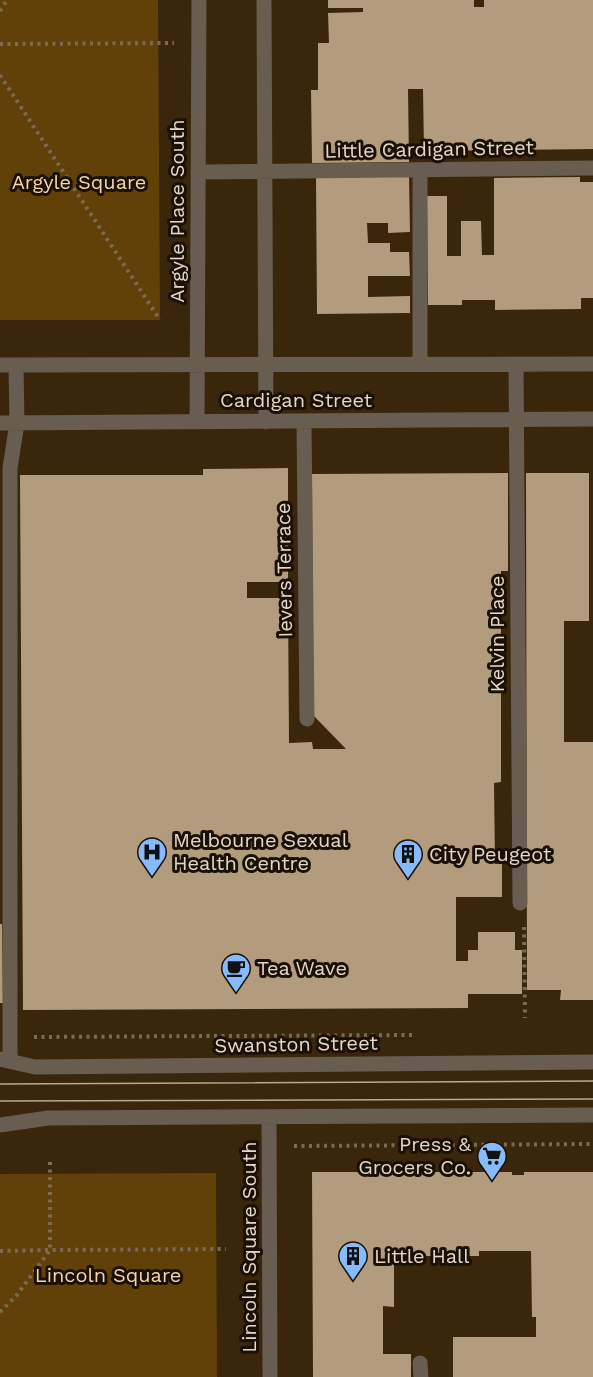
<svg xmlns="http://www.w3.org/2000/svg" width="593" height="1377" font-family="'Work Sans',sans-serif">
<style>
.green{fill:#624108}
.building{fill:#b39c7e}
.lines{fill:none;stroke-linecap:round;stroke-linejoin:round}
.path{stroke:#7b6a54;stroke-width:4;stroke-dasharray:3 4.5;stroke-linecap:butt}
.minor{stroke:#675d51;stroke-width:15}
.tram{stroke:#b8a997;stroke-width:1.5}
.labels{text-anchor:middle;stroke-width:6;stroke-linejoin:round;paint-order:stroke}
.street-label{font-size:20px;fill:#e4d7c8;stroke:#1a1106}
.park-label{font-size:20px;fill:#fad4a3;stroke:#1a1106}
.poi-label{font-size:20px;fill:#e4d7c8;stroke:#1a1106;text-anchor:start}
</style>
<rect width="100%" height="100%" fill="#39260b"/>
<!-- green -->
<path class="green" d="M0,0H158L160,320H0Z
M216,1173L217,1377H0V1174Z"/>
<!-- building -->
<path class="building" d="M328,0H474V7H484V0H593V149L424,151L423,89H408L409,162L312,163L311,90H318V43H329L328,13L363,12V8H328Z
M409,176L410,232L388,233V223H367L368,243H390V252H409L410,276H368V297L410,296V313L317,314L316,177Z
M580,177V182H593V298H581V309L495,310V300H462V305H428L427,196H447V256H461V221H481L482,255H494V178Z
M288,468V582H247V598H288L289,743L312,742L313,749H346L313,715L312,474L508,473V571H501V782L494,783L495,864H502V897H456V961H468V950H478V932H515V950H522V994H468V1008L23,1010L20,475H203V469Z
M526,473H589V621H564V742H593V1000H560L561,990H527Z
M0,924H2L3,1003H0Z
M312,1172H512V1175H524V1172H593V1377H453V1337H536V1317H532L531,1251H479V1256H394V1307L383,1306V1354H411V1377H313Z"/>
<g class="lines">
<!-- path -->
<path class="path" d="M0,11L7,0
M0,44L174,43
M0,75L160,320
M524,927L525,1018
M34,1037L416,1035
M294,1146L593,1144
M0,1251L50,1250V1162
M0,1312L16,1296L50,1250L226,1249"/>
<!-- minor -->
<path class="minor" d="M264,0L266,422
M198,172L593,168
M420,364V170
M516,364L520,903
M0,365L593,364
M304,421L307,719
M197,422L199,0
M0,423L593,419
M0,1059L35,1067L593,1062
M10,1061V468L17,423L16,365
M269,1117L270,1377
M0,1125L48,1118L593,1115
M420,1363L421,1377"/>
<!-- tram -->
<path class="tram" d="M0,1084L593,1081
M0,1101L593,1099"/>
</g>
<!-- icons -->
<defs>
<g id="hospital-pin" transform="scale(1.5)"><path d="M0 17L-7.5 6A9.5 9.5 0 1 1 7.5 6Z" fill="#86bbfb" stroke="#1a1106"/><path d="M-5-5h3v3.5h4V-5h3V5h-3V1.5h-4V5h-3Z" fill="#111"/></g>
<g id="building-pin" transform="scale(1.5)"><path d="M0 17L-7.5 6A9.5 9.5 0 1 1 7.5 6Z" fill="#86bbfb" stroke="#1a1106"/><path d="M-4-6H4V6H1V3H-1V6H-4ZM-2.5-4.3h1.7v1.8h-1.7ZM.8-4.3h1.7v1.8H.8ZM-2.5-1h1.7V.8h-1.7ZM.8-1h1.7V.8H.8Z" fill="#111"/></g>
<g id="cafe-pin" transform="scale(1.5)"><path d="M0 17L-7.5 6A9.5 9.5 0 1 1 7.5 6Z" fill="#86bbfb" stroke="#1a1106"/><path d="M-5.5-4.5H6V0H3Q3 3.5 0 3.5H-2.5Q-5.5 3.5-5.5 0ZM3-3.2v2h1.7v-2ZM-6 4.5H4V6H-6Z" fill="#111"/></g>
<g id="supermarket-pin" transform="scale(1.5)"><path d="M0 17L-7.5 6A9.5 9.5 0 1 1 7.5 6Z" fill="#86bbfb" stroke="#1a1106"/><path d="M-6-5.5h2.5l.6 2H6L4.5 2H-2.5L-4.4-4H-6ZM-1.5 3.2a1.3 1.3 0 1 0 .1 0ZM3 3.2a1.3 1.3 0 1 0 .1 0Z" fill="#111"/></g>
</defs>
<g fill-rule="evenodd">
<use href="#hospital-pin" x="152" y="852"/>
<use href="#building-pin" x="408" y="854"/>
<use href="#cafe-pin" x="236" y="968"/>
<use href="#supermarket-pin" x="492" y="1156"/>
<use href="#building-pin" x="353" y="1256"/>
</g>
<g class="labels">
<!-- street labels -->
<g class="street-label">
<text transform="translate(429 149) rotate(-1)" y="7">Little Cardigan Street</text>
<text transform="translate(177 211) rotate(-90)" y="7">Argyle Place South</text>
<text x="296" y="407">Cardigan Street</text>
<text transform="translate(284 570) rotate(-91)" y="7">Ievers Terrace</text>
<text transform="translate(497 634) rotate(-90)" y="7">Kelvin Place</text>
<text transform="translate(296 1044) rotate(-1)" y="7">Swanston Street</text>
<text transform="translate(249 1247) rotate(-90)" y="7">Lincoln Square South</text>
</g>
<!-- park labels -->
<g class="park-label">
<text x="79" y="189">Argyle Square</text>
<text x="108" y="1282">Lincoln Square</text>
</g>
<!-- poi labels -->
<g class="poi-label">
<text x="173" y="847">Melbourne Sexual<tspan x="173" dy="23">Health Centre</tspan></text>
<text x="429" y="861">City Peugeot</text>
<text x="257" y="975">Tea Wave</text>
<text x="471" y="1151" text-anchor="end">Press &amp;<tspan x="471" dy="23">Grocers Co.</tspan></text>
<text x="374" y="1263">Little Hall</text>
</g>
</g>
</svg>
